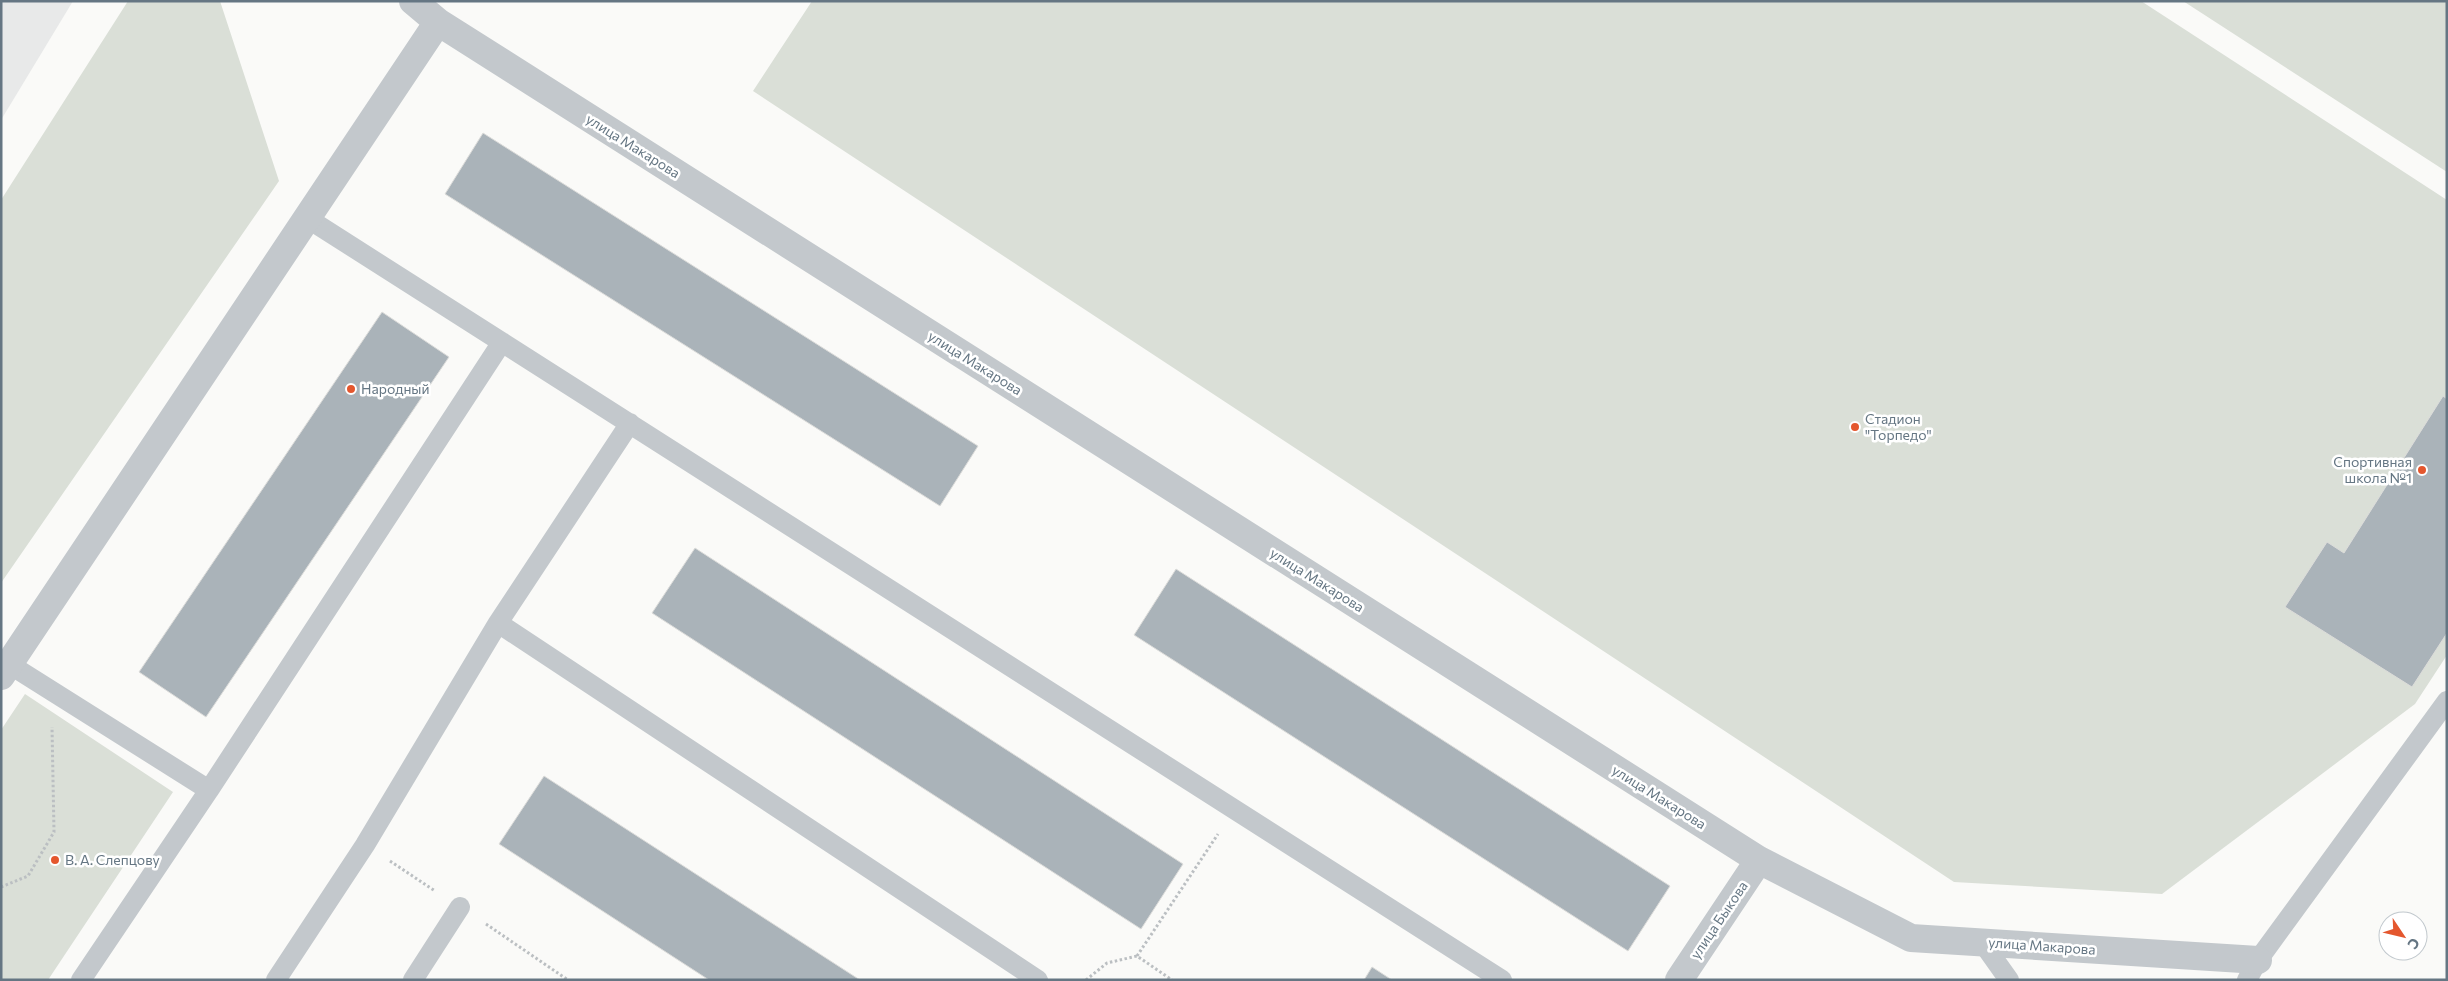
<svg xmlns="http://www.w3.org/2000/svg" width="2448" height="981" font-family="Commissioner,sans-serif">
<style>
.built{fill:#e8e9e9}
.green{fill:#dadfd7}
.building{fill:#aab3b9;stroke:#dcdcda}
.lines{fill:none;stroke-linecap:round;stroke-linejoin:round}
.path{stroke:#bbbfc2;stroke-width:3;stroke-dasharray:2.5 2.5;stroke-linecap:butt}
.service{stroke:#c3c8cc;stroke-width:20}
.minor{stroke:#c3c8cc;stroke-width:28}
.poi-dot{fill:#e4572e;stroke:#fff;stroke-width:2}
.labels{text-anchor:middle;stroke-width:5;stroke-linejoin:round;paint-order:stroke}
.street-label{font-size:14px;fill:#657683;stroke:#fff}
.poi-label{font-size:14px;fill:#657683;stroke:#fff;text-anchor:start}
</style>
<rect width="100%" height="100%" fill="#fafaf8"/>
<!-- built -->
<path class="built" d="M1,1H73L1,120Z"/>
<!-- green -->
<path class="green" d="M128,1H220L279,181L1,583V200Z
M812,1H2141L2447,200V655L2415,704L2162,894L1954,882L753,91Z
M2183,1H2447V172Z
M25,694L173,792L48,980H1V730Z"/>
<!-- building -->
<path class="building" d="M483,133L978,446L940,506L445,194Z
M382,312L449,357L206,717L139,672Z
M2443,396L2447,399V633L2412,687L2285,607L2327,542L2344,553Z
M695,548L1183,864L1141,929L652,613Z
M1176,569L1670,886L1628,951L1134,635Z
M544,776L860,980H709L499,844Z
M1372,967L1392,980H1364Z"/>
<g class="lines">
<!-- path -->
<path class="path" d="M390,861L435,891
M1,887L28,876L54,832L52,727
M486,924L568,980
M1137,956L1218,834
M1086,980L1107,963L1137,956L1172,980"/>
<!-- service -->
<path class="service" d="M307,218L1502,980
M630,423L498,623L1038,980
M9,664L209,790L502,342
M1982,942L2009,980
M81,980L209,790
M276,980L365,845L498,623
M413,980L460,907
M2247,980L2258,960L2447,701"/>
<!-- minor -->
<path class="minor" d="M438,22L1759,860L1911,938L2258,960
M1,676L438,22L413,1
M1679,980L1759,860"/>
</g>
<!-- markers -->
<g class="poi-dot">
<circle cx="351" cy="389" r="5"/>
<circle cx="1855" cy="427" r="5"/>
<circle cx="2422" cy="470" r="5"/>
<circle cx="55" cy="860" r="5"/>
</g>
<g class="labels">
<!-- street labels -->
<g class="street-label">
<text transform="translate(633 146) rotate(32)" y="5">улица Макарова</text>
<text transform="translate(975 363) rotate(32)" y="5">улица Макарова</text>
<text transform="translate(1317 580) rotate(32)" y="5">улица Макарова</text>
<text transform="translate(1659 797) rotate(32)" y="5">улица Макарова</text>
<text transform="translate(1719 920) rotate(-56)" y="5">улица Быкова</text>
<text transform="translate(2042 946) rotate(4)" y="5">улица Макарова</text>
</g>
<!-- poi labels -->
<g class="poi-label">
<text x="361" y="394">Народный</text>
<text x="1865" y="424">Стадион<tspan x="1865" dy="16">"Торпедо"</tspan></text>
<text x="2412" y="467" text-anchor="end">Спортивная<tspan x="2412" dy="16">школа №1</tspan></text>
<text x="65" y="865">В. А. Слепцову</text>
</g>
</g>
<!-- border -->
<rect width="2448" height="981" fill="none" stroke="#657683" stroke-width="5"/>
<!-- north arrow -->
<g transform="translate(2403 936) rotate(125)"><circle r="24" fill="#ffffff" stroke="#c1c8cd"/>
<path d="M0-4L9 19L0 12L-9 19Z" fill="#e4572e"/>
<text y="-8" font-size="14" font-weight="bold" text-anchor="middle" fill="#657683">С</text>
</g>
</svg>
